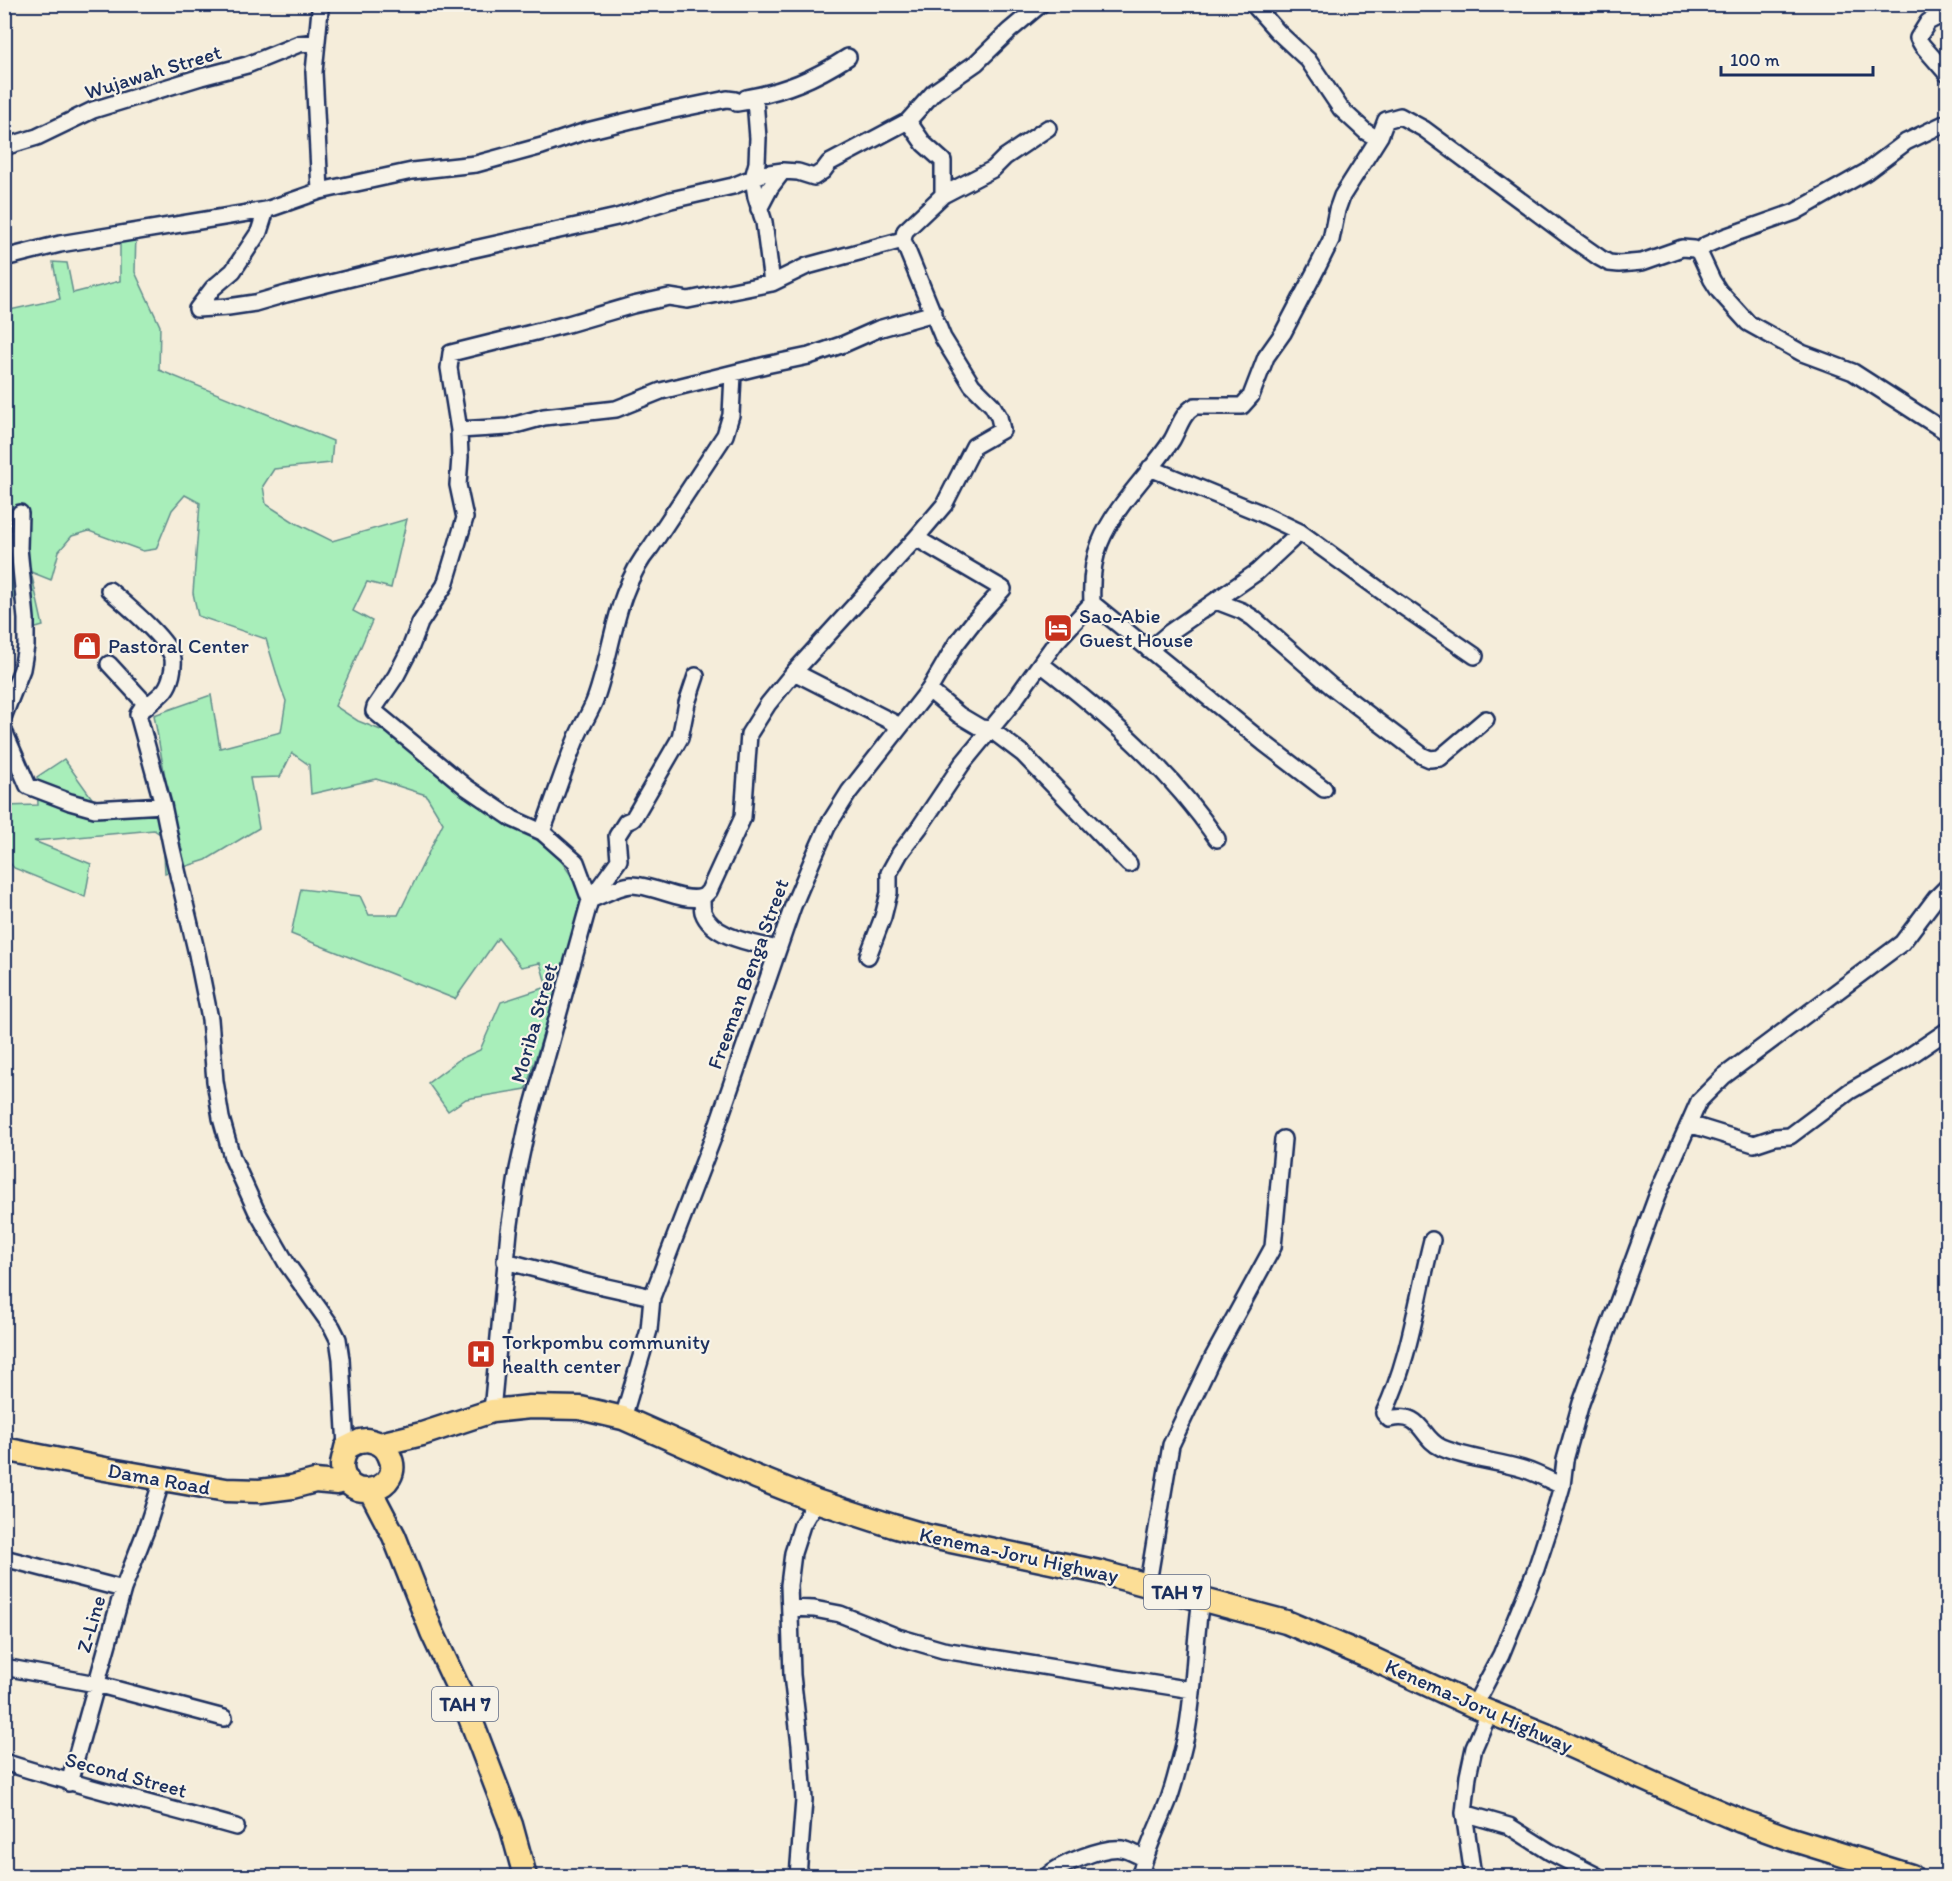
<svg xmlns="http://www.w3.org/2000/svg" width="1952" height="1881" font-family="Itim,sans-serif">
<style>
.green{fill:#a8eeba;stroke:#628e8c;stroke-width:1.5}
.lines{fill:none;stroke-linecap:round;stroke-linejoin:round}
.minor-casing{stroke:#1b2f5e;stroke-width:20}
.highway-casing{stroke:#1b2f5e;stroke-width:27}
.minor{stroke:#f7f3e8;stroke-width:15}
.highway{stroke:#fcde96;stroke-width:22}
.labels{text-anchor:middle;stroke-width:4.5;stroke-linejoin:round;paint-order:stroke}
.shield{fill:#f7f3e8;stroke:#5d6a87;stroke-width:1.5}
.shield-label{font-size:20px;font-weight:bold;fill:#1b2f5e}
.street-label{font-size:21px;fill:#1b2f5e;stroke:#f7f3e8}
.poi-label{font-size:21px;fill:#1b2f5e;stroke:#f7f3e8;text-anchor:start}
</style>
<rect width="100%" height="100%" fill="#f5edda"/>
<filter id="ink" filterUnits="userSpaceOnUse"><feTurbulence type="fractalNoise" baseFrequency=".0167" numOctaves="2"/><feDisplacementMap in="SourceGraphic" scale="12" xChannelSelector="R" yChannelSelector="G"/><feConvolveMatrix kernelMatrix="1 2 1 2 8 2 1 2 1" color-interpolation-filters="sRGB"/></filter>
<g filter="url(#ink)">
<!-- green -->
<path class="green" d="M136,232L135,272L160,326L159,370L333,441L331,463L274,469L263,486L266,504L294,522L332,541L407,519L391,588L367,582L353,611L372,621L335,706L358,721L396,736L557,855L586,897L526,1089L466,1099L448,1111L428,1083L460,1059L480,1050L501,1002L547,987L540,963L521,967L498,938L455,999L291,934L301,889L360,896L369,915H398L443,823L426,795L376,779L311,794L309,765L292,753L280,777L250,778L259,828L206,860L165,873L163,836L154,830L34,841L91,864L85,897L14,868L5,857V806L38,805L37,777L64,759L101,811L169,808L166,782L154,715L211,695L220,748L281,732L286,701L280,685L266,639L198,616L193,593L200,503L185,495L172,510L156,549L143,551L89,531L72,536L59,551L51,580L31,572L43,626L19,633L18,608L4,578V309L10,310L60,299L53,262L67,263L73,293L120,281V235Z
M4,637L6,711L14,750L12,776L5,782Z"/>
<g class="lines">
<!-- minor casing -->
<g class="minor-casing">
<path id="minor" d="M319,4L320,10L314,72L320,191
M1253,4L1278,32L1308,60L1341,109L1366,132L1373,136H1380
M1945,13L1928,22L1918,38L1922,45L1948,75
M746,98C785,91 814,79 848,57
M908,121L924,144L943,161V195
M4,147L37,137L93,110L201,77L247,65L299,44L316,42
M759,209L770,188L783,171
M903,240L943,338L972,385L992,405L999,417L1002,430L974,446L944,505L916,538
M1699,252L1706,245L1727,236L1795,212L1866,172L1906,142L1948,122
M4,258L60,244L266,210L320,191L412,171L476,164L542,146L583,132L664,112L727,99L735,100L737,103L755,100L758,138L757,163L753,178L756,197L764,222L772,283
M197,309L228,307L255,303L286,294L416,262L617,217L671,200L733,186L762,174L783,171L798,172L814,177L823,171L829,163L908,121L934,92L976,63L1009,31L1041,4
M197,309L213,288L233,271L259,232L266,210
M459,430L508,427L544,417L616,409L661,391L766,365L809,356L844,344L878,329L934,313
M1150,468L1258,512L1300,532L1395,601L1475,656
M109,590C124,603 169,640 173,659C174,668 171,682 165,690C158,698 148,705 140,712
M1216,601L1242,611L1253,618L1331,686L1423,756L1430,759L1440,758L1486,719
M1092,603L1264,743L1324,789
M1149,650L1169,633L1257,572L1300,532
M109,664L145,703L138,714L163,805L172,849L197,954L210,1019L215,1081L221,1118L232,1157L256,1210L287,1264L332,1327L338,1339L341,1359L346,1448
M1041,664C1106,714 1171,771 1217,839
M794,672L900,726
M929,690L959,715L981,728L990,729L1023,754L1129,864
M4,715L22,669L26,646V619L19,548L20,513
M4,731L28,786L70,802L95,809L163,805
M542,832C554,800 564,768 577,737C582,725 590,713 595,700C614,648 614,591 651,547L725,435L731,415L733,374
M702,897C702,902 702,908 703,912C712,938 754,943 777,949
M590,900C603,895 618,886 631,885C651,884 685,904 702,897C705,896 707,893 709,891L743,817L749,734L768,704L794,672L916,538L1003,589L974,621L956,644L929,690L849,792L827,827L815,854L793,906L713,1138L652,1297L649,1330L623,1418
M590,900L576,862L542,832L513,819L466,787L374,711L375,707L396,676L410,649L420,623L445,585L465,518L458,485L460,457L459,430L449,368L451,353L568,324L633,305L669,297L688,300L772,283L807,266L903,240L905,231L943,195L993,169L1005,157L1048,128
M868,956L883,917L889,893V873L900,853L919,828L962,764L1013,702L1056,642L1092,603C1091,582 1092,562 1100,543C1115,505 1150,474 1172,440C1179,428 1182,413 1195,406H1242L1251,396L1266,357L1283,333L1317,268L1331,240L1337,210L1342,196L1380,136L1386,120L1400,116L1424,129L1563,232L1600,258L1609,263L1619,264L1642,262L1682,248L1694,249L1699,252L1712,280L1719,291L1748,323L1802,353L1853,372L1948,433
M1689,1124L1754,1144L1775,1137L1790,1136L1850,1091L1904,1060L1948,1030
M1432,1240C1417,1298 1410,1359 1384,1413L1389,1419C1424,1411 1419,1438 1442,1448C1468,1459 1497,1461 1523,1469C1536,1473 1549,1480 1562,1486
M505,1261L589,1283L652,1297
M492,1411L509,1231L518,1169L527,1127L590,900L619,860L617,836L626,822L633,819L680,738L687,703L696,676
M4,1558L123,1589
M1148,1583L1171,1445L1212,1359L1273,1247L1283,1139
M790,1608L814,1609L840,1614L898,1637L943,1650L1192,1690
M4,1667L96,1684L224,1718
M1474,1706L1501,1655L1536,1569L1554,1514L1562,1486L1565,1460L1581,1403L1657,1196L1699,1101L1724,1076L1902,943L1936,898L1948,886
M4,1762C81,1787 159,1805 236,1827
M69,1783L123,1589L146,1530L162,1480
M1464,1813L1509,1826L1550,1852L1597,1876
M798,1876L804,1800L800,1745L792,1675L789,1585L793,1553L802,1525L816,1501
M1047,1876C1061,1864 1103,1846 1122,1849C1129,1850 1137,1855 1144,1858
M1140,1876C1146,1849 1159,1825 1169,1799C1176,1779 1181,1757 1186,1736C1195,1691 1194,1645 1201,1599
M1473,1876L1464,1813L1468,1776L1474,1748L1489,1713"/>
</g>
<!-- highway casing -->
<g class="highway-casing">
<path id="highway" d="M367,1440C377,1442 385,1445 389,1455C407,1490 344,1507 342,1466C342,1460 345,1454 346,1448L360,1441Z
M380,1444L422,1434L492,1411L530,1407L580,1408L623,1418L756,1477L816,1501L893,1526L927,1536L1099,1572L1286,1622L1373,1659L1474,1706L1546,1735L1682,1796L1741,1821L1791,1839L1911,1876
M4,1449L105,1469L226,1490L260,1491L292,1487L315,1481L337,1483L347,1480
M370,1490L394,1536L432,1632L461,1694L511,1825L525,1876"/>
</g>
<!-- minor -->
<use href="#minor" class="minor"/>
<!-- highway -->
<use href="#highway" class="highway"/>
</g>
</g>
<!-- icons -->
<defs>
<g id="hotel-square" transform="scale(1.5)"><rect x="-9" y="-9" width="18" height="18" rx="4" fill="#c8321e" stroke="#f7f3e8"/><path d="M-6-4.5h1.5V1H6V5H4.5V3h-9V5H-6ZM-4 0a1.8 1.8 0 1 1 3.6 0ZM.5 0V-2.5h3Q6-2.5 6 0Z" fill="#fff"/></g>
<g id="shop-square" transform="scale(1.5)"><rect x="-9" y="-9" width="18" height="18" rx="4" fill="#c8321e" stroke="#f7f3e8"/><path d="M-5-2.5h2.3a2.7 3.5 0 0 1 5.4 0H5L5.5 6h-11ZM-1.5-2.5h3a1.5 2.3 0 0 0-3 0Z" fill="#fff"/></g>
<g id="hospital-square" transform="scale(1.5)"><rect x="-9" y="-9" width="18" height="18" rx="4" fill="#c8321e" stroke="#f7f3e8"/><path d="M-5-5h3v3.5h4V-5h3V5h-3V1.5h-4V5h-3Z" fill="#fff"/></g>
</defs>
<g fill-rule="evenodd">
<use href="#hotel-square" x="1058" y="628"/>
<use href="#shop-square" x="87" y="646"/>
<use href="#hospital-square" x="481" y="1354"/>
</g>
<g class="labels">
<!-- shield labels -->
<g class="shield">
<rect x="1144" y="1575" width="66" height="34" rx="4.5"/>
<rect x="432" y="1687" width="66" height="34" rx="4.5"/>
</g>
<g class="shield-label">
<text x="1177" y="1599">TAH 7</text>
<text x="465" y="1711">TAH 7</text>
</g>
<!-- street labels -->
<g class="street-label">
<text transform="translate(153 72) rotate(-17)" y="7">Wujawah Street</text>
<text transform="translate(748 974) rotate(-70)" y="7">Freeman Benga Street</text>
<text transform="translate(534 1023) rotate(-74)" y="7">Moriba Street</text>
<text transform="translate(159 1479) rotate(10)" y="7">Dama Road</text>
<text transform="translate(1019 1555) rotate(12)" y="7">Kenema-Joru Highway</text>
<text transform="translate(91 1624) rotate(-74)" y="7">Z-Line</text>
<text transform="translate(1479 1706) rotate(24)" y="7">Kenema-Joru Highway</text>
<text transform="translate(126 1775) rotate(15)" y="7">Second Street</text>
</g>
<!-- poi labels -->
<g class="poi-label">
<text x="1079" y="623">Sao-Abie<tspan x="1079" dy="24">Guest House</tspan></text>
<text x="108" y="653">Pastoral Center</text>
<text x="502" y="1349">Torkpombu community<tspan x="502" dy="24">health center</tspan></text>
</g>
</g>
<!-- margin -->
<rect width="1952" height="1881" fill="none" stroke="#f7f3e8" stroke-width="24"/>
<rect x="12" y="12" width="1928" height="1857" fill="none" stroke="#1b2f5e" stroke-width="2" filter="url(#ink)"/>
<!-- scale -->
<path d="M1721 66v9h152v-9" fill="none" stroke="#1b2f5e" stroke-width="3"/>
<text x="1730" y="66" font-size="18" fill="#1b2f5e" stroke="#f7f3e8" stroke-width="4.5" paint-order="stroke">100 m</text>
</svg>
